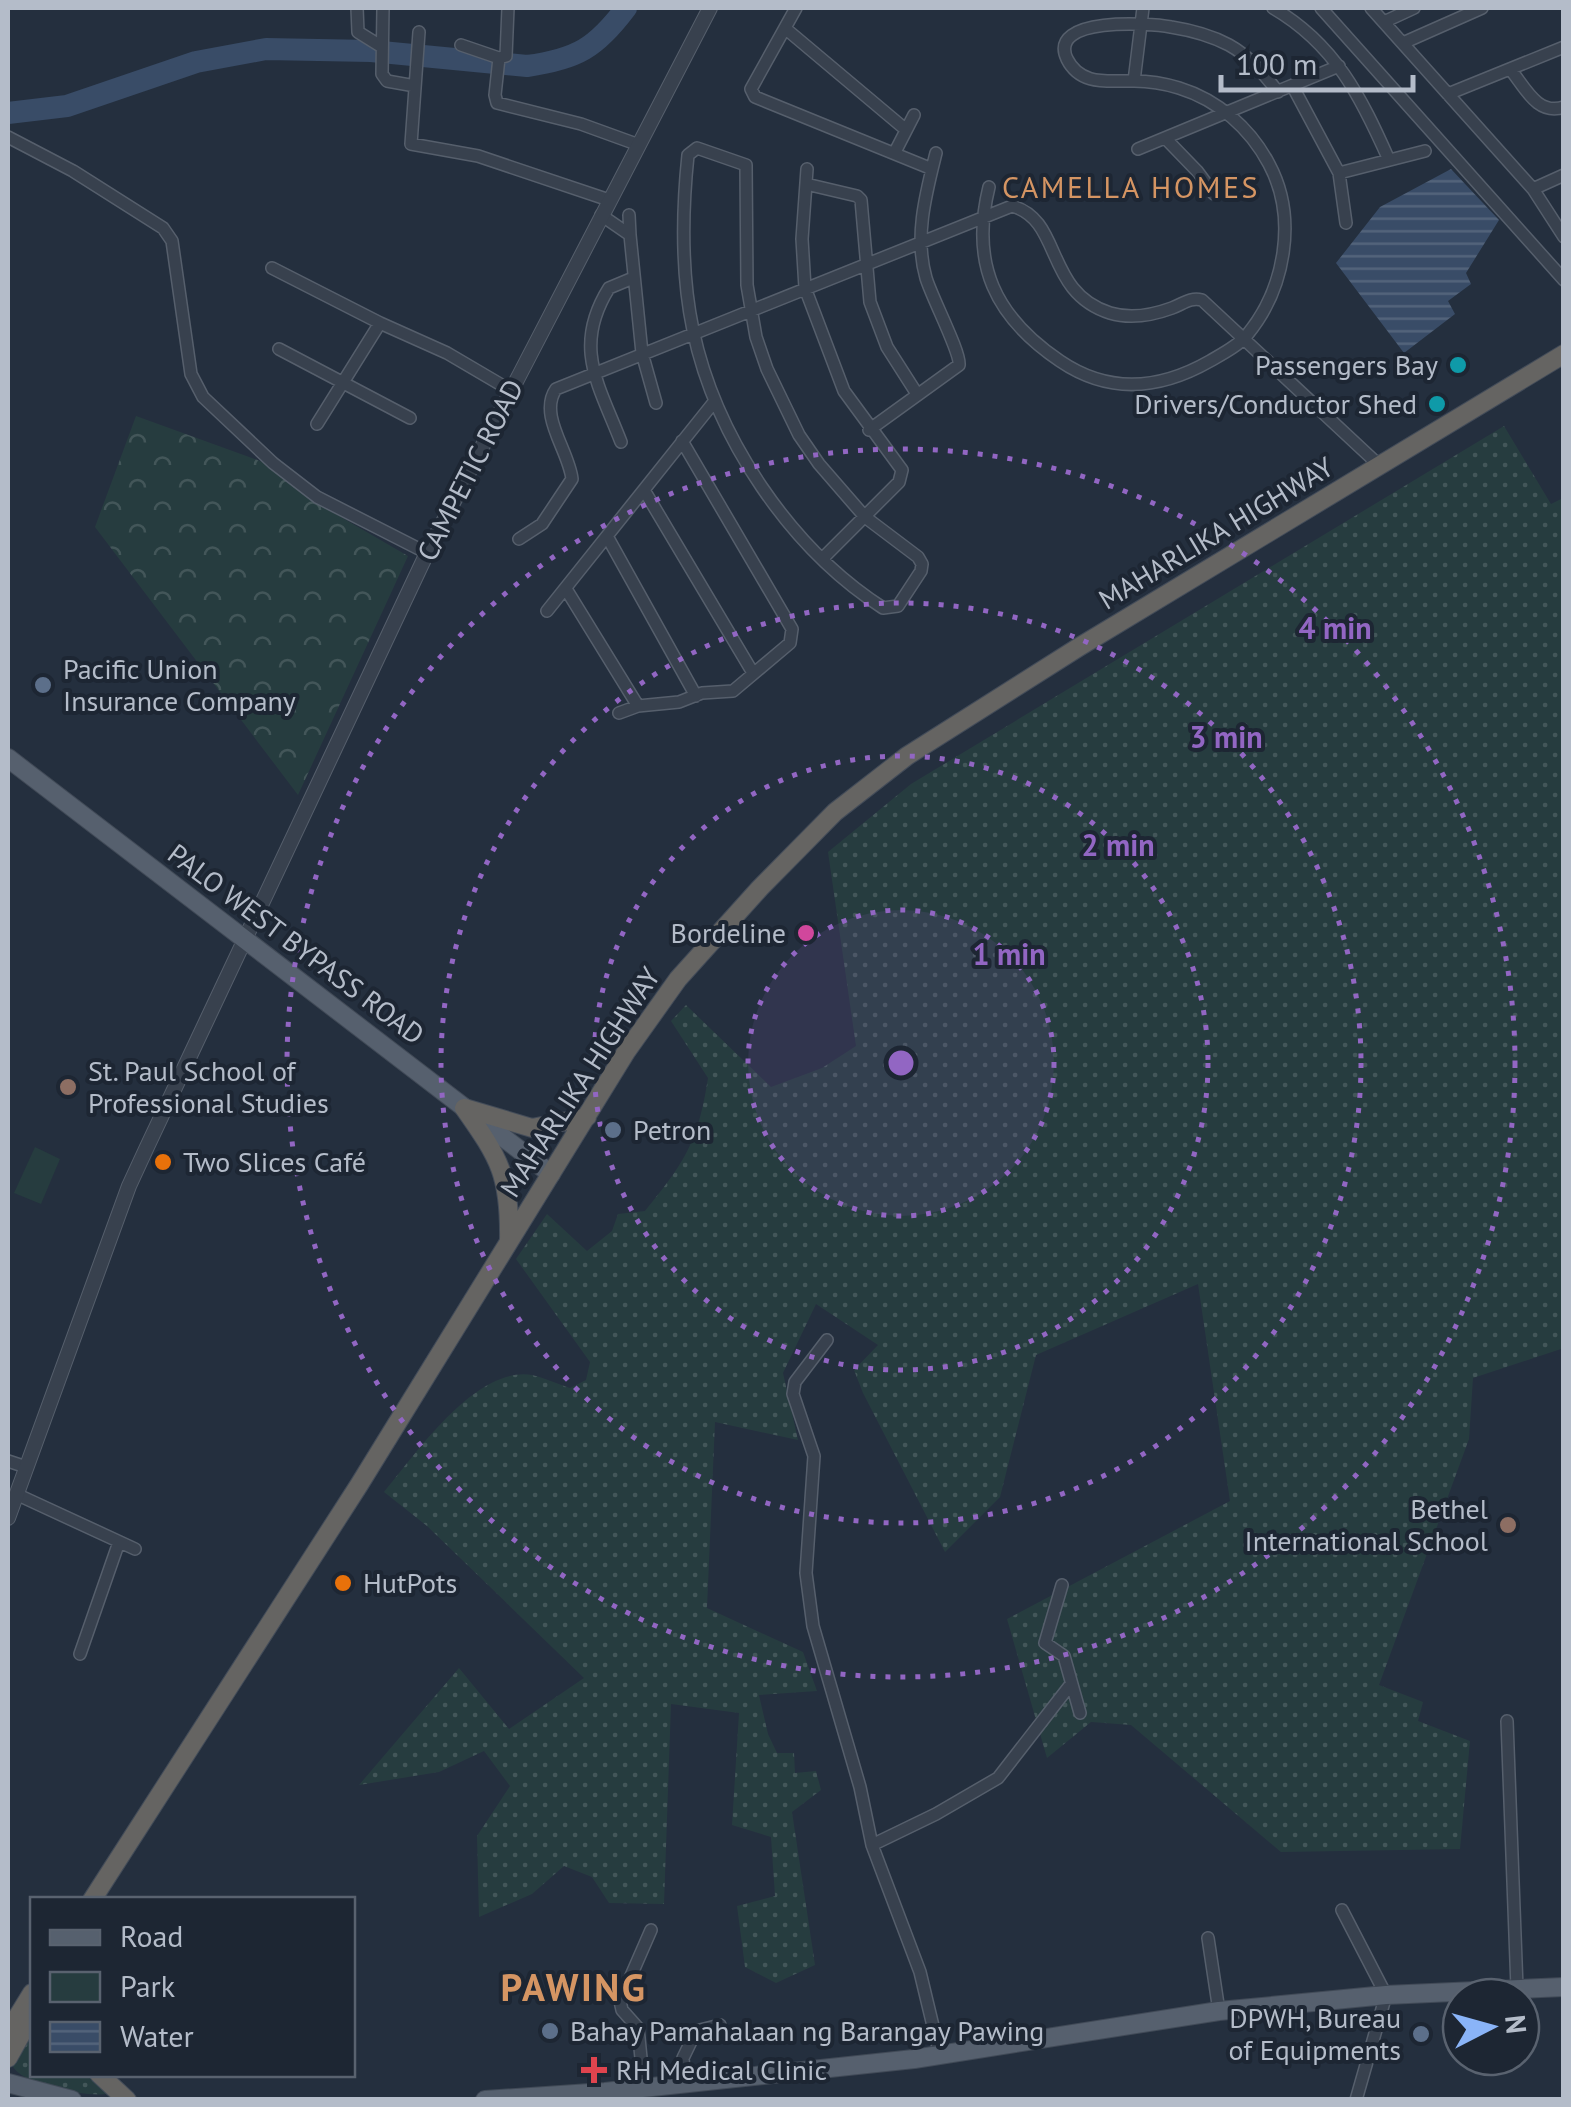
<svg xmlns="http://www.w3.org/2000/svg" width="1571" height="2107" font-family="'PT Sans',sans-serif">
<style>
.green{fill:url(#green-dots)}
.forest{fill:url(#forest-crowns)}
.pitch{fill:#263c3f}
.water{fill:url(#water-rules)}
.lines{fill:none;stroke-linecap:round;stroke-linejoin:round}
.river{stroke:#394c67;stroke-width:22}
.minor-casing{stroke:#565f6c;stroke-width:14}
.tertiary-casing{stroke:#565f6c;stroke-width:16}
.primary-casing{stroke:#414a57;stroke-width:20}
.trunk-casing{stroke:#434c59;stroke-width:20}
.minor{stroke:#38414e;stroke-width:11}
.tertiary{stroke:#38414e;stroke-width:14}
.primary{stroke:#56606e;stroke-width:18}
.trunk{stroke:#656462;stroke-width:18}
.ring{fill:none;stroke:#9266c3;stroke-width:5;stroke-dasharray:5 10}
.culture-dot{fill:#0f9aa8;stroke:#1d2633;stroke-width:4}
.service-dot{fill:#5c6f8a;stroke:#1d2633;stroke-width:4}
.hotel-dot{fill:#d1479c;stroke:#1d2633;stroke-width:4}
.education-dot{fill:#8d6e63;stroke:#1d2633;stroke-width:4}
.food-dot{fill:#e8710a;stroke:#1d2633;stroke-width:4}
.health-dot{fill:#e0444e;stroke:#1d2633;stroke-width:4}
.labels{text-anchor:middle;stroke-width:8;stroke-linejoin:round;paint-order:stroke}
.poi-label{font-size:28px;fill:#b4bcc9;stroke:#1d2633;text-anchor:start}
.street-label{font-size:28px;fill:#b4bcc9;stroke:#1d2633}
.neighbourhood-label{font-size:30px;letter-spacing:2.5px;fill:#d59563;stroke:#1d2633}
.district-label{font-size:38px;font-weight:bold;letter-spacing:2.5px;fill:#d59563;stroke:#1d2633}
.centre{fill:#9266c3;stroke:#1d2633;stroke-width:5}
.ring-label{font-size:30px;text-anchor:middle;font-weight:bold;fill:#9266c3;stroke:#1d2633;stroke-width:8;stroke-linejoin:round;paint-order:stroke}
</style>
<defs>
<pattern id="green-dots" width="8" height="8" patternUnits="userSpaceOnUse" patternTransform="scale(2.5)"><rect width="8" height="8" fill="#263c3f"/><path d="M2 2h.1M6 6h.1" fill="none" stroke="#435659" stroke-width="1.8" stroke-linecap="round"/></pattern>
<pattern id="forest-crowns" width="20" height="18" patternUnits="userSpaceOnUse" patternTransform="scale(2.5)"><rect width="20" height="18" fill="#263c3f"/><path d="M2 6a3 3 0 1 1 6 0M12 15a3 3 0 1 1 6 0" fill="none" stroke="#435659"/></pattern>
<pattern id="water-rules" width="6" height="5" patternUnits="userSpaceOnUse" patternTransform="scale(2.5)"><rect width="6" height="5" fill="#394c67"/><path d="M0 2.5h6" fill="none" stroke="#53647b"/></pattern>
</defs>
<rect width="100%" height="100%" fill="#242f3e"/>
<!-- green -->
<path class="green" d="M1504,426L1551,504L1563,498L1564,1348L1473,1378L1469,1439L1379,1685L1423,1702L1418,1721L1470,1741L1460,1849L1281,1852L1131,1725L1091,1722L1047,1758L1007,1619L1230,1501L1198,1284L1036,1355L1000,1497L945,1552L863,1393L854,1370L878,1345L816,1304L783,1373L798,1440L715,1422L707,1608L803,1652L817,1691L759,1695L768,1734L777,1753H794L795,1773L816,1771L821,1790L792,1812L815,1965L776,1983L745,1967L737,1906L775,1896L771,1837L732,1825L739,1713L671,1704L664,1904L609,1903L592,1877L564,1866L532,1894L479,1917L477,1836L510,1786L484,1751L439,1772L359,1785L459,1668L509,1729L584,1678L427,1526L384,1492C416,1454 475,1366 532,1375C545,1378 558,1384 570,1388L586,1380L590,1362L516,1259L547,1214L587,1251L612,1231L618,1214L645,1211C685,1162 698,1142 708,1078L671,1021L686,1005L771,1087L822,1068L856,1046L828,852L911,784Z
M32,2026V2074L91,2075L107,2090V2094C86,2097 21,2085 12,2065Z"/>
<!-- forest -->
<path class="forest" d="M136,416L271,465L315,502L408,556L298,795L95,527Z"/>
<!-- pitch -->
<path class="pitch" d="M35,1147L60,1159L41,1204L14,1193Z"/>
<!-- water -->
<path class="water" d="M1451,169L1499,220L1466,273L1471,284L1448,301L1455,314L1404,353L1336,263L1380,207Z"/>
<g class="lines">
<!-- river -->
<path class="river" d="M8,113L67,106L196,62L266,49L371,51L527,66C577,59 596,48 626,8"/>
<!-- minor casing -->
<g class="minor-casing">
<path id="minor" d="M357,8L358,32L382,47
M383,8L382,74L387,81L415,86
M796,8L751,89L755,97L932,169
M1273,8C1335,44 1361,97 1389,160
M1321,8L1564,280
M1371,8L1533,189L1564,237
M1386,21L1414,8
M786,29L905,129
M419,32L411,144L478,156L609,200
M1403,43L1482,8
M461,45L499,58L495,95L497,103L581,124L639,145
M499,58L506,56L508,8
M1510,69C1525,87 1537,116 1564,107
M1134,81L1143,8
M1293,87L1339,173L1346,223
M1448,94L1564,47
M8,137L73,171L163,228L172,241L191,374L203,397L273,463L317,497L427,553
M1167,140L1197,171L1214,194
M697,148L746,165L747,285L756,337L767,369L799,435L819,464L865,517L918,557L922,564L921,571L898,606L883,608C790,548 716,438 693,330C681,273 682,212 688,155Z
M1138,149L1339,66
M895,152L914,115
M807,169L802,239L805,288L844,391L902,470L899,482L823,558
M1339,173L1425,151
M806,184L857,196L861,200L870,302L887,347L917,394
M989,187C970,264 995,317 1060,361C1110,395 1161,389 1210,361C1222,354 1238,346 1247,335C1285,289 1298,218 1269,164C1250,128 1218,100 1179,88C1166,84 1148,81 1134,81C1110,80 1081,87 1067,59C1047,16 1150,23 1171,27C1190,30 1212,36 1229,45C1249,56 1264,74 1278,92
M1533,189L1564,175
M601,215L630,235L642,353L656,403
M629,215L630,235
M272,268L380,323L447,353L510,390
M279,349L410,418
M317,424L380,323
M869,430L959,365C961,353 932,298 926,278C914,237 926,193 936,153
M621,442C599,385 572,347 609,288L633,278
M644,490L753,673
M608,538L696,696
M519,539L542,524L572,479C569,451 538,415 556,389L1012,206C1063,220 1044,292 1110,313C1130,319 1153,315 1172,308C1183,304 1190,297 1202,300L1380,466
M566,589L638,706
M547,611L714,402
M619,713L638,706L679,702L702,693L733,691L790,643L792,629L682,441
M827,1340L795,1382L793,1394L814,1456L806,1573L813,1626L860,1787L872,1845L920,1972L940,2055
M8,1461L26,1467
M16,1494L135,1549
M1062,1585L1045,1643L1064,1656L1080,1713
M80,1654L119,1542
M1507,1721L1517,1988
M872,1845L936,1814L998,1778L1071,1684
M1342,1910L1386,1995L1356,2100
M1208,1938L1219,2011
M685,2084L683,2058L696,2031L720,2025
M644,2088L638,2028L622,2010L620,2001L651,1930"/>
</g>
<!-- tertiary casing -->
<g class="tertiary-casing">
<path id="tertiary" d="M8,1518L129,1186L147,1147L427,553L710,8"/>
</g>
<!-- primary casing -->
<g class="primary-casing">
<path id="primary" d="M8,758L551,1174
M8,2083L72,2100
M485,2100L605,2092L914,2059L1219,2011L1386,1995L1564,1987"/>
</g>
<!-- trunk casing -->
<g class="trunk-casing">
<path id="trunk" d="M464,1108C500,1159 510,1176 509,1240
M465,1108L532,1128L587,1117
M92,1900L359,1485L626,1052L678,979L760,888L835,812L907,756L1079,647L1564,354
M8,2032L32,1993
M8,2058L32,2015
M99,2074L127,2100"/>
</g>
<!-- minor -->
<use href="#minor" class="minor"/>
<!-- tertiary -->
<use href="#tertiary" class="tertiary"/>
<!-- primary -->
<use href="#primary" class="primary"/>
<!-- trunk -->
<use href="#trunk" class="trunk"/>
</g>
<!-- distance rings -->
<circle cx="901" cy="1063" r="153" fill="#9266c3" fill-opacity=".12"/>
<g class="ring">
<circle cx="901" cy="1063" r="153"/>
<circle cx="901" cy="1063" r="307"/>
<circle cx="901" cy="1063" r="460"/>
<circle cx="901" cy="1063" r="614"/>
</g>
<!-- markers -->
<g class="culture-dot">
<circle cx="1458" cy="365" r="10"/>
<circle cx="1437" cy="404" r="10"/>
</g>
<g class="service-dot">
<circle cx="43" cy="685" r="10"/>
<circle cx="613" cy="1130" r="10"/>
<circle cx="550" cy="2031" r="10"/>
<circle cx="1421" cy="2034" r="10"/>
</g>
<circle class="hotel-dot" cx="806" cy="933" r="10"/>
<g class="education-dot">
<circle cx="68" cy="1087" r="10"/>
<circle cx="1508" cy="1525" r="10"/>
</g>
<g class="food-dot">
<circle cx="163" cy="1162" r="10"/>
<circle cx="343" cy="1583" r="10"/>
</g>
<path class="health-dot" d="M589 2055h10v10h10v10h-10v10h-10v-10h-10v-10h10z"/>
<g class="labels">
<!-- poi labels -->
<g class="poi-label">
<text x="1438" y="375" text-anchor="end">Passengers Bay</text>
<text x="1417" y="414" text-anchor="end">Drivers/Conductor Shed</text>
<text x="63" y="679">Pacific Union<tspan x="63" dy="32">Insurance Company</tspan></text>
<text x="786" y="943" text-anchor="end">Bordeline</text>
<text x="88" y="1081">St. Paul School of<tspan x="88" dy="32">Professional Studies</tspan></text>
<text x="633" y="1140">Petron</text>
<text x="183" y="1172">Two Slices Café</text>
<text x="1488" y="1519" text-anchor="end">Bethel<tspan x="1488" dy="32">International School</tspan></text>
<text x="363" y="1593">HutPots</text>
<text x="1401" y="2028" text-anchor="end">DPWH, Bureau<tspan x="1401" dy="32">of Equipments</tspan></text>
<text x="570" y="2041">Bahay Pamahalaan ng Barangay Pawing</text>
<text x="616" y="2080">RH Medical Clinic</text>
</g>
<!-- street labels -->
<g class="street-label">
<text transform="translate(470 470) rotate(-63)" y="10">CAMPETIC ROAD</text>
<text transform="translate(1216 533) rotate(-31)" y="10">MAHARLIKA HIGHWAY</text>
<text transform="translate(296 944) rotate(37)" y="10">PALO WEST BYPASS ROAD</text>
<text transform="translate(580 1082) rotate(-57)" y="10">MAHARLIKA HIGHWAY</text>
</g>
<!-- neighbourhood labels -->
<g class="neighbourhood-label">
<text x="1131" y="198">CAMELLA HOMES</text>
</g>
<!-- district labels -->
<g class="district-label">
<text x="574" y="2001">PAWING</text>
</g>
</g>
<circle cx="901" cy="1063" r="15" class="centre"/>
<g class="ring-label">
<text x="1335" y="639">4 min</text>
<text x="1226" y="748">3 min</text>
<text x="1118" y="856">2 min</text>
<text x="1009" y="965">1 min</text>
</g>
<!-- border -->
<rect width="1571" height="2107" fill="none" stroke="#b4bcc9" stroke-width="20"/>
<!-- legend -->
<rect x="30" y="1897" width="325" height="180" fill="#1d2633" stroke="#59626f" stroke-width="2.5"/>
<rect x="50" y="1930" width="50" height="15" fill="#56606e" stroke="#59626f" stroke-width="2.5"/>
<text x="120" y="1947" font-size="30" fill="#b4bcc9">Road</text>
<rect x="50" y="1972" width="50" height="30" fill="#263c3f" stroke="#59626f" stroke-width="2.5"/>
<text x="120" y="1997" font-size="30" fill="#b4bcc9">Park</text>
<rect x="50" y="2022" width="50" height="30" fill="url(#water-rules)" stroke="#59626f" stroke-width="2.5"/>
<text x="120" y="2047" font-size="30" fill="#b4bcc9">Water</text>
<!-- north arrow -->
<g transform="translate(1491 2027) rotate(84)"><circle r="48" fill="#1d2633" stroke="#59626f" stroke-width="2.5"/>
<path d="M0-8L18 38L0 25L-18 38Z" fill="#8ab4f8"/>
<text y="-15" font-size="28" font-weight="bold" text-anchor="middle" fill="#b4bcc9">N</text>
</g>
<!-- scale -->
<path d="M1221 75v15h192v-15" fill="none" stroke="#b4bcc9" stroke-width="5"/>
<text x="1236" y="75" font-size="30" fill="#b4bcc9" stroke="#1d2633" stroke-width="8" paint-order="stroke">100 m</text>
</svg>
